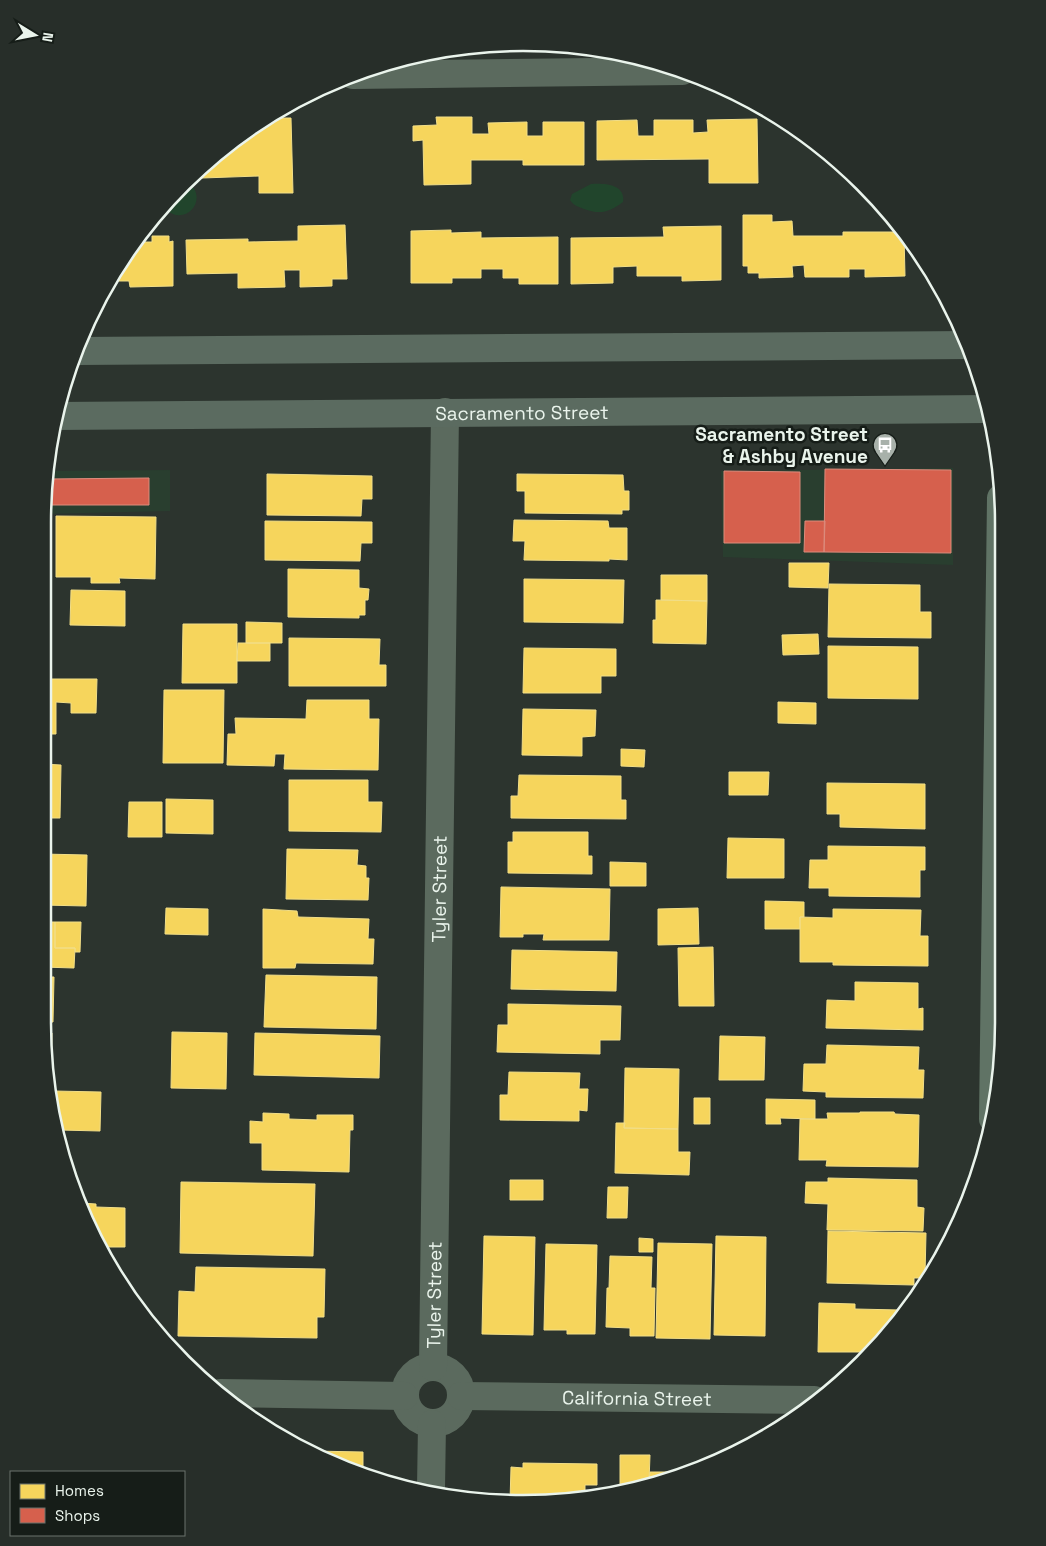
<svg xmlns="http://www.w3.org/2000/svg" width="1046" height="1546" font-family="'Space Grotesk',sans-serif">
<style>
.built{fill:#293e2f}
.park{fill:#21452c}
.homes{fill:#f6d55c;stroke:#f2de87}
.shops{fill:#d6604d;stroke:#dc8c7d}
.lines{fill:none;stroke-linecap:round;stroke-linejoin:round}
.street{stroke:#5b6a5e;stroke-width:28}
.secondary{stroke:#5b6b60;stroke-width:28}
.primary{stroke:#607365;stroke-width:28}
.labels{text-anchor:middle;stroke-width:5;stroke-linejoin:round;paint-order:stroke}
.street-label{font-size:19px;fill:#eaf4ec;stroke:#161d18}
.poi-label{font-size:19px;font-weight:bold;fill:#eaf4ec;stroke:#161d18;text-anchor:end}
.rim{fill:none;stroke:#eaf4ec;stroke-width:2.5}
</style>
<rect width="100%" height="100%" fill="#2c342e"/>
<!-- built -->
<path class="built" d="M953,468V565L723,557L721,471Z
M170,470V511L43,514L48,471Z"/>
<!-- park -->
<path class="park" d="M186,181C211,196 187,229 165,209Z
M591,184C604,183 626,184 623,202C610,212 600,215 584,209C579,207 574,206 570,200L572,194Z"/>
<!-- homes -->
<path class="homes" d="M436,117H472V134H489L488,123L527,122V136H543V122H584V165H523V160H471V184L424,185L423,140L413,141V126L437,125Z
M266,118H291L293,193H259V176L202,178V167L256,124Z
M757,119L758,183H709V159L597,160V121L637,120L638,136H654V120H693V133L708,132L707,120Z
M743,215H772V222L792,221L793,236H843V232H903L904,234L905,276L865,277V269H849V277H805L804,265L792,266L793,277L759,278V273H748V266H743Z
M345,225L347,279H332V286L300,287V270H284L285,287L238,288V273L187,274L186,240L248,239V242L298,241V226Z
M721,226V280L682,281V276H637V266L613,267V283L571,284V238L664,237L663,227Z
M451,230V233L481,232V238L558,237V284H519V278H503V269H481V278H452V283H411V231Z
M152,236H169V242L173,241V286L130,287L129,281H119V273L141,242H152Z
M267,474L372,476V499H362L361,516L267,515Z
M517,474L623,475L624,491H629V510H622V514L525,513V491H517Z
M56,516L156,517L155,579L119,578L120,583H91V577H56Z
M514,520L608,521L609,528H627V560L609,559V561L524,560L525,541H513Z
M265,521L372,522V543H361L360,561L265,560Z
M789,563H829L828,588L789,587Z
M288,569L359,570V588L369,589L368,600H365V615H359V618L288,617Z
M661,575H707V601L661,600Z
M524,579L624,580L623,623L524,622Z
M829,584L920,585V612H931V638L828,637Z
M42,586H51L49,643H42Z
M71,590L125,591V626L70,625Z
M656,600L707,601L706,644L653,643V620H656Z
M246,622L282,623V643H246Z
M183,624H237V683H182Z
M818,634L819,654L783,655L782,635Z
M289,638L380,639L379,665H386V686H289Z
M238,643H270V661H237Z
M828,646L918,647V699L828,698Z
M524,648L616,649V676H601V693H523Z
M42,679H97L96,713H71V703L56,702V734H42Z
M164,690H224L223,763H163Z
M307,700H369V719H379L378,770L284,769L285,754H275L274,766L227,765L228,734H236L235,718L306,719Z
M778,702L816,703V724L778,723Z
M523,709L596,710L595,736L582,737V756L522,755Z
M621,749L645,750L644,767L621,766Z
M42,764L61,765L60,818H42Z
M729,772H769L768,795H729Z
M519,775L621,776V800H626V819L511,818V796H518Z
M289,780H368V802H382L381,832L289,831Z
M827,783L925,784V829L840,827V814H827Z
M166,799L213,800V834L166,833Z
M129,802H162V837H128Z
M513,832H588V856H592V874L508,873V842H513Z
M728,838L784,839V878H727Z
M828,846L925,847V870H920V897L829,896V888H809L810,860H828Z
M287,849L358,850L357,865L366,866V878H369L368,900L286,899Z
M42,854L87,855L86,906L42,905Z
M610,862L646,863V886H610Z
M501,887L610,889L609,940H543L544,934H523V937H500Z
M765,901L804,902V917H800V929H765Z
M166,908L208,909V935L165,934Z
M698,908L699,944L658,945V909Z
M263,909L297,911L298,917L369,919L368,939H374L373,964L296,963L295,968H263Z
M833,909L921,910L920,936H928V966L833,965V962H800V917L833,918Z
M42,922H55V948H75L74,968L42,967Z
M55,922H81L80,952H75V948H55Z
M713,947L714,1006H679L678,948Z
M512,950L617,952L616,991L511,989Z
M266,975L377,977L376,1029L264,1027Z
M42,977H54L53,1022H42Z
M855,982L918,983V1009L923,1008V1030L826,1028L827,1000L855,1001Z
M508,1004L621,1006L620,1040H600V1054L497,1052L498,1025H508Z
M172,1032L227,1033L226,1089L171,1088Z
M44,1033H52L51,1076Z
M255,1033L380,1036L379,1078L254,1075Z
M720,1036L765,1037L764,1080H719Z
M827,1045L919,1047L918,1070H924L923,1098L826,1097V1092L803,1091L804,1064H826Z
M625,1068L679,1069L678,1129L624,1128Z
M509,1072L580,1073L579,1089H588L587,1111L579,1110V1121L500,1120V1095H508Z
M54,1091L101,1092L100,1131L60,1130Z
M694,1098H710V1124H694Z
M766,1099L815,1100V1119L780,1118L781,1124H766Z
M860,1112H894L895,1114L919,1115L918,1167L826,1166L827,1160H799L800,1119H828L827,1113H860Z
M263,1113L289,1114V1119L317,1120V1115H353V1130H350L349,1172L262,1170V1143H250V1121L263,1122Z
M616,1123H625L624,1128L678,1129V1152H690L689,1175L615,1173Z
M828,1178L917,1180V1207L924,1208L923,1231L827,1230L828,1204L805,1203L806,1182H828Z
M510,1180H543V1200H510Z
M181,1182L315,1184L313,1256L180,1253Z
M608,1187H628L627,1218H607Z
M81,1203L96,1204V1207L125,1208V1247H102Z
M828,1231L926,1233L925,1276L923,1278H914V1285L827,1283Z
M484,1236L535,1237L533,1335L482,1334Z
M716,1236L766,1237L765,1336L714,1335Z
M639,1238L653,1239V1252H639Z
M658,1243L712,1244L710,1339L656,1338Z
M546,1244L597,1245L595,1334H567V1330H544Z
M610,1256L652,1257L651,1288H655L654,1336H630V1328L606,1327L607,1288H609Z
M196,1267L325,1269L324,1317H317V1338L178,1336L179,1291L195,1292Z
M819,1303L855,1304V1309L900,1310L870,1352H818Z
M312,1451L363,1452V1473L339,1467Z
M620,1455H650L649,1482L620,1493Z
M523,1463L597,1464V1485H585V1496L510,1501L511,1467L523,1468Z
M650,1472H676L649,1482Z"/>
<!-- shops -->
<path class="shops" d="M825,469L951,470V553L824,552Z
M724,471L800,472V543H724Z
M149,478V505H44L47,479Z
M805,521H825L824,552H804Z"/>
<g class="lines">
<!-- street -->
<g class="street">
<path d="M353,75L682,71"/>
<circle cx="433" cy="1395" r="28"/>
<path id="s1" d="M433,1367L445,412"/>
<path d="M220,1393L404,1396"/>
<path id="s2" d="M461,1396L814,1400"/>
<path d="M431,1488L432,1424"/>
</g>
<!-- secondary -->
<g class="secondary">
<path d="M78,351L969,345"/>
<path id="s3" d="M56,416L988,409"/>
</g>
<!-- primary -->
<path class="primary" d="M993,1119L1001,498"/>
</g>
<!-- icons -->
<defs>
<g id="bus-pin" transform="scale(1.25)"><path d="M0 17L-7.5 6A9.5 9.5 0 1 1 7.5 6Z" fill="#a8b1aa" stroke="#161d18"/><path d="M-5-6H5V4H4V6H2V4H-2V6H-4V4H-5ZM-3.5-4V0h7V-4ZM-3.5 1.2v1.5H-2V1.2ZM2 1.2v1.5H3.5V1.2Z" fill="#fff"/></g>
</defs>
<g fill-rule="evenodd">
<use href="#bus-pin" x="885" y="445"/>
</g>
<g class="labels">
<!-- street labels -->
<g class="street-label">
<text dy="7" stroke="none"><textPath href="#s3" startOffset="466">Sacramento Street</textPath></text>
<text dy="7" stroke="none"><textPath href="#s1" startOffset="478">Tyler Street</textPath></text>
<text dy="7" stroke="none"><textPath href="#s1" startOffset="72">Tyler Street</textPath></text>
<text dy="7" stroke="none"><textPath href="#s2" startOffset="176">California Street</textPath></text>
</g>
<!-- poi labels -->
<g class="poi-label">
<text x="868" y="441">Sacramento Street<tspan x="868" dy="22">&amp; Ashby Avenue</tspan></text>
</g>
</g>
<!-- crop -->
<path d="M0 0H1046V1546H0ZM523 51H523A472 472 0 0 1 995 523V1023A472 472 0 0 1 523 1495H523A472 472 0 0 1 51 1023V523A472 472 0 0 1 523 51Z" fill="#272e29" fill-rule="evenodd"/>
<path class="rim" d="M523 51H523A472 472 0 0 1 995 523V1023A472 472 0 0 1 523 1495H523A472 472 0 0 1 51 1023V523A472 472 0 0 1 523 51Z"/>
<!-- legend -->
<rect x="10" y="1471" width="175" height="65" fill="#161d18" stroke="#6b736d"/>
<rect x="20" y="1484" width="25" height="15" fill="#f6d55c" stroke="#6b736d"/>
<text x="55" y="1496" font-size="15" fill="#eaf4ec">Homes</text>
<rect x="20" y="1508" width="25" height="15" fill="#d6604d" stroke="#6b736d"/>
<text x="55" y="1521" font-size="15" fill="#eaf4ec">Shops</text>
<!-- north arrow -->
<g transform="translate(35 35) rotate(100)" stroke="#161d18" stroke-width="4" paint-order="stroke">
<path d="M0-4L9 19L0 12L-9 19Z" fill="#eaf4ec"/>
<text y="-8" font-size="14" font-weight="bold" text-anchor="middle" fill="#eaf4ec">N</text>
</g>
</svg>
